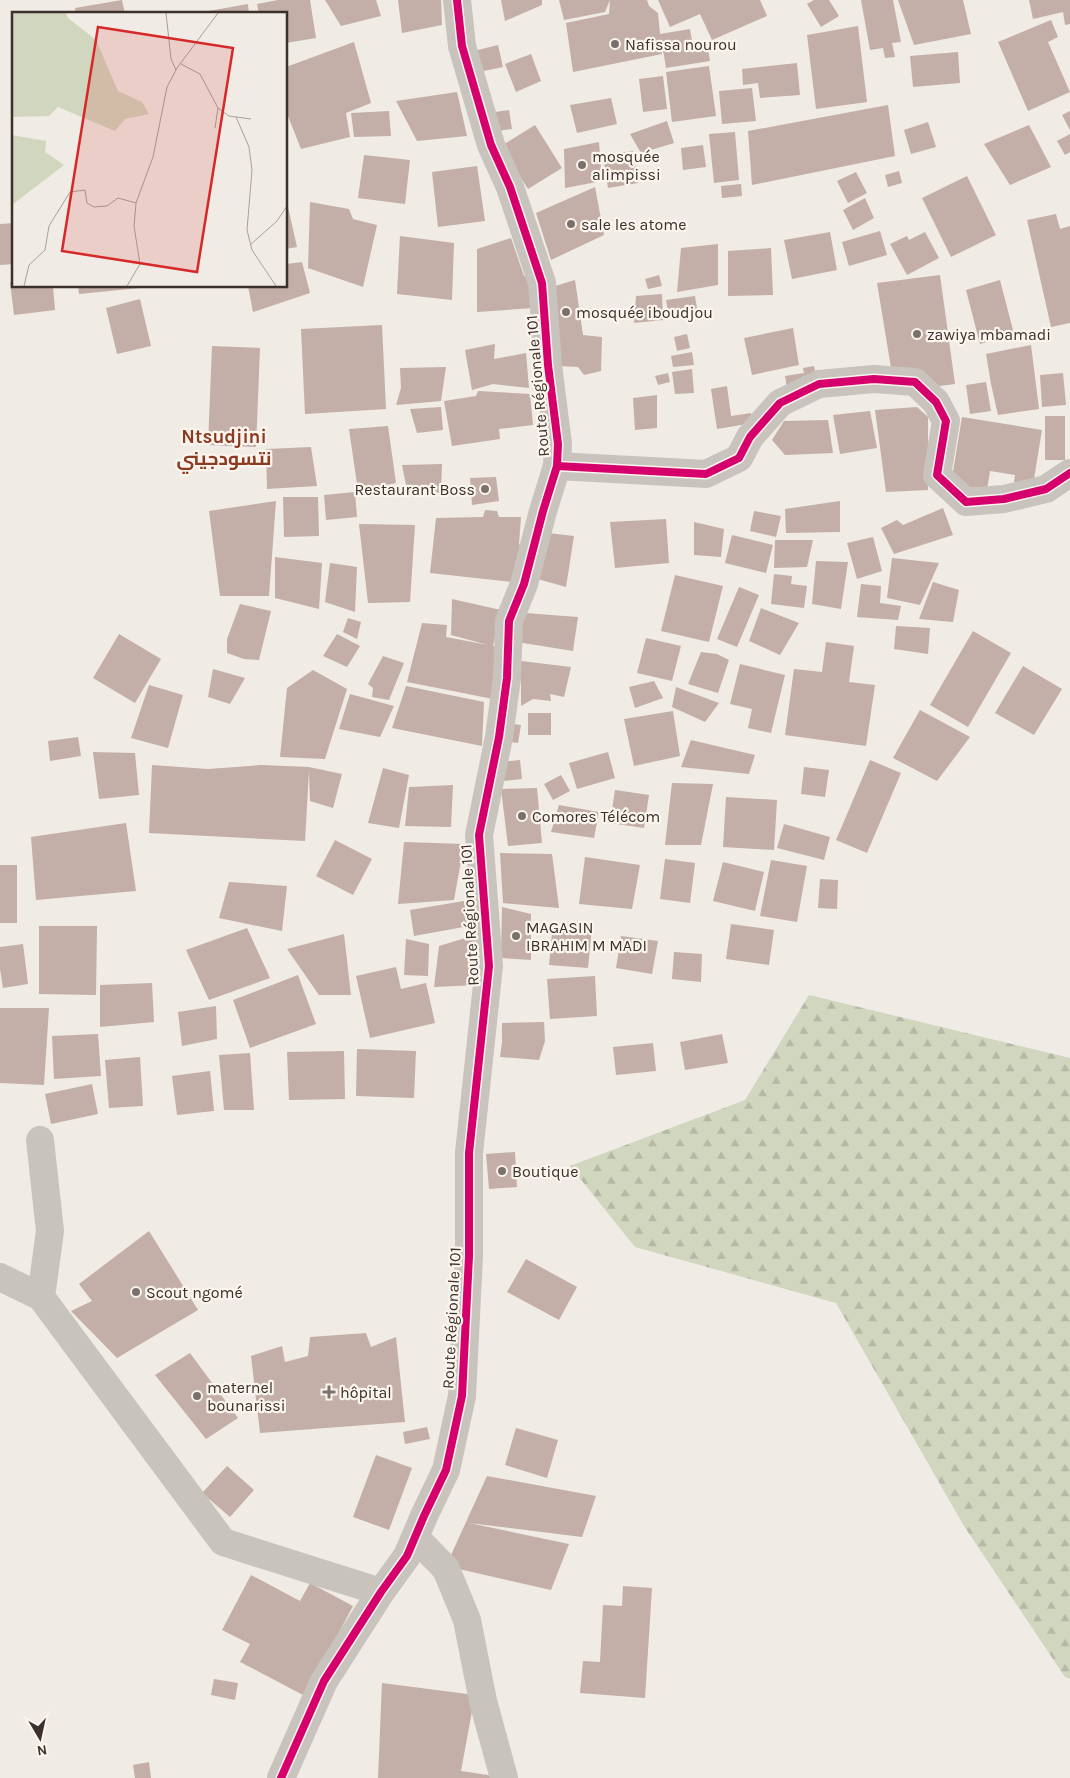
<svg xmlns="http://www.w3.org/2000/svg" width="1070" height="1778" font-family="Karla,Cairo,sans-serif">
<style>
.forest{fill:url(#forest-firs)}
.building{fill:#c3afa7}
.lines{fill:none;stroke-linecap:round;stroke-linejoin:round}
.minor{stroke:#c9c3be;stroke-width:28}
.cycleway-casing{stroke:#fbf5ee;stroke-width:11}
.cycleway{stroke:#d6006c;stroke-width:8}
.poi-dot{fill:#7a716c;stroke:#fbf5ee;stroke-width:2}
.labels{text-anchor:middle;stroke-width:4.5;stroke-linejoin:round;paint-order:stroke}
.poi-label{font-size:16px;fill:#3b302b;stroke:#fbf5ee;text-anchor:start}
.street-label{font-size:16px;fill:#3b302b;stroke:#fbf5ee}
.quarter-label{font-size:19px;font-weight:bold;fill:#8c3b22;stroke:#fbf5ee}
.inset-road{fill:none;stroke:#a8a09b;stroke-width:1}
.view{fill:#d62828;fill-opacity:0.15;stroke:#d62828;stroke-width:2.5}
.inset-edge{fill:none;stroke:#3b302b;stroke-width:2.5}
</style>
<defs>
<pattern id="forest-firs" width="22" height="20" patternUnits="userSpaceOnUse" patternTransform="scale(1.25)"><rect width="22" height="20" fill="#d1d6bf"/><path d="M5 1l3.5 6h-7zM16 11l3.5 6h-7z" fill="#b4b8a4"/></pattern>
</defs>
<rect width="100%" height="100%" fill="#f0ebe5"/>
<!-- forest -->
<path class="forest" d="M809,995L1070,1058V1679L1065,1677L964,1526L836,1303L635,1247L570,1166L745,1100Z"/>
<!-- building -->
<path class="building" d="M122,0L125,14H76L75,8Z
M278,0H310L316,38L286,43V14H259L257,4Z
M325,0H376L381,16L341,26Z
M398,0H441L442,25L402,33Z
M501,0H542V5L505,21Z
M559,0H647L649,6L658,13L660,34L690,29L693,46L707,43L710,61L666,68L661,37L662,54L573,72L566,23L609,14L610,0L605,12L564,20Z
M658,0H760L767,16L712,40L700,14L670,27Z
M814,0H829L839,16L821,27L807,4Z
M861,0H893L901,42L892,43L895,57L885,58L883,48L870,50Z
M898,0H963L971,34L914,45Z
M1029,0H1070V24L1065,25L1063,12L1033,19Z
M248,4L249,14H197V13Z
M1051,20L1058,37L1048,42L1070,92L1028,111L998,42Z
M858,26L867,102L816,109L807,35Z
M354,42L371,103L346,113L350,137L301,149L286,111V67Z
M498,45L503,67L479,72L474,51Z
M958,52L960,83L913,87L910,56Z
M531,54L541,81L516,92L505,64Z
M797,63L800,95L760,98L758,83L743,85L742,69Z
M709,66L716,116L672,122L666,72Z
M663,76L667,109L643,112L639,79Z
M752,88L756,121L722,124L719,91Z
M457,92L467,136L417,141L396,101Z
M611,98L617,124L577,133L570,105Z
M888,105L895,156L752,185L748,131Z
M509,110L512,129L490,132L488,113Z
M389,111L391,136L354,137L351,113Z
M1070,111V130L1062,115Z
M667,121L674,143L641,153L630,134Z
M928,122L936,147L911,154L904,130Z
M535,125L562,168L528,189L501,146Z
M1029,125L1051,167L1010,185L984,144Z
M735,132L739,180L714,183L709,134Z
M1070,134V152L1065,155L1057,141Z
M599,142L602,181L565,188L564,149Z
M703,145L706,167L683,170L681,148Z
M633,151L638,183L608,188L603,156Z
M364,155L410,160L405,204L358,198Z
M477,166L485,221L438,227L432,172Z
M899,171L902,183L888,187L885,175Z
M856,172L867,193L848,203L837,181Z
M967,176L996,235L951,257L922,198Z
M741,184L742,196L722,198L721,186Z
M595,187L604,235L551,260L536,213Z
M286,198L297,247L286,249Z
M865,198L874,218L853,230L843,210Z
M310,202L349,209L353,219L377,225L363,287L308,268Z
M1056,214L1060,229L1070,226V323L1051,327L1027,220Z
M14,223V264L0,265V224Z
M880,231L887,255L849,266L842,242Z
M830,232L837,270L792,279L784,240Z
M925,232L939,258L907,275L890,244L907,236L909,240Z
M400,236L454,243L452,300L397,294Z
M511,238L524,276L532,279L533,308L477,312V249Z
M718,244V285L677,292L681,248Z
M771,248L773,295L728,296V251Z
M302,262L310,293L253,312L248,286H286V264Z
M659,275L662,286L648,289L645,279Z
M940,275L955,384L895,392L877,283Z
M575,280L583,335L602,337L601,371L584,375L578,367L559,366L549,288Z
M1000,280L1014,334L980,344L966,290Z
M10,282H14V286H53L55,310L14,315Z
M78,286H140V288L79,294Z
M662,294L663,320L634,323L636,296Z
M695,296L698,314L669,318L666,300Z
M140,299L151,346L117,354L106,308Z
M382,325L386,409L305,414L301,329Z
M793,328L799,365L752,375L744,338Z
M687,334L690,348L677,351L674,337Z
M495,344L494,359L526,353L529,388L493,384L472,390L465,350Z
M1031,345L1039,409L998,415L991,384L986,354Z
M212,346L260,348L256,447L208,445Z
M692,352L694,365L673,367L671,356Z
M814,366L817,382L787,388L785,376L804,373L803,368Z
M446,367L441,401L396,405L401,388L400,368Z
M692,369L694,393L675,394L672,372Z
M668,373L670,382L658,385L655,376Z
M1063,373L1066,405L1042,407L1040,375Z
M986,382L991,411L970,414L966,385Z
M727,386L731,416L751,413L753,423L717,429L711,389Z
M478,391L530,394L533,425L499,429L500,439L452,446L444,401L476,396Z
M657,395V428L635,430L633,398Z
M441,407L443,430L417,433L410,409Z
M917,407L928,417V490L886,492L875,410Z
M870,411L877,448L840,454L833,415Z
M1045,416H1065V460H1045Z
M962,417L1042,430L1033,485L1014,482L1015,475L990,471L987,490L951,484Z
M828,420L833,453L785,455L772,440L784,421Z
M388,426L396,483L358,491L349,429Z
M311,447L317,486L267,489L266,449Z
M442,464L441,493L408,495L402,465Z
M496,477L499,501L472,505L470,478Z
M355,492L357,517L326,520L324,495Z
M283,497H318L319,536L284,537Z
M276,501L269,596H220L209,511Z
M840,501V532L786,533L785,509Z
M943,508L953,535L894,554L881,528L897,520L903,525Z
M485,510L497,511L499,517H521L519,544L525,550L513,582L430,573L436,518L483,517Z
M754,511L781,516L776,537L750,531Z
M666,519L669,563L615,568L610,522Z
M694,522L724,529L721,557L694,555Z
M359,524L415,525L410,602L368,603Z
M548,533L574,536L566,587L534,578Z
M732,535L773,545L766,573L725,563Z
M873,537L882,571L857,579L847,543Z
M775,540H813L807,567L774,568Z
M275,557L322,563L319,609L275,598Z
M892,558L939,563L920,605L887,598Z
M816,561L848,562L841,609L812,604Z
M330,563L357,567L355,612L325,602Z
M774,574L792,576L791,584L807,586L804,608L771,604Z
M675,575L723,586L709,642L661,631Z
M933,582L959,590L953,622L919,619Z
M861,584L881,586L880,603L901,606L898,620L857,617Z
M739,587L759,595L737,647L717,639Z
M452,599L501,610L493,646L499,647L493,699L407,682L422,623L447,625L446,637L488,645L451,635Z
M240,604L271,611L259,660L244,659L227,653V639Z
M761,608L799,623L780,655L749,641Z
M525,613L578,617L573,651L517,642Z
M348,618L361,622L357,639L343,632Z
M896,626L930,628L928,654L894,649Z
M973,631L1011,653L968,727L930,705Z
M119,634L161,659L135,703L93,678Z
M337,634L360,646L347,667L323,656Z
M646,638L681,646L672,681L637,673Z
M826,642L854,646L849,682L875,685L866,746L785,735L794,669L822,672Z
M701,652L717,654L729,660L718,693L688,684Z
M383,656L404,663L389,700L372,697L373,688L368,684Z
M521,661L571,667L564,697L550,694L551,701L533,699L521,706Z
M740,664L785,675L771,733L748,728L752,709L730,704Z
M1023,666L1062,689L1034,735L995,713Z
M213,669L245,678L230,704L208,697Z
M313,670L347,689L325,759L280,757L287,688Z
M654,681L663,698L635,708L629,687Z
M149,685L183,695L168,748L131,738Z
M406,686L484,702L482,746L392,728Z
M676,687L719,703L705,722L672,707Z
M350,694L394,706L380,737L339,729Z
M920,710L970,737L937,781L893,758Z
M673,711L680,756L634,766L624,719Z
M528,713H551V735H528Z
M506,723L521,725L518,743L504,741Z
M78,737L81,756L50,761L48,741Z
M691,740L755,755L749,774L681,767Z
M93,752L135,753L139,795L99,799Z
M608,752L615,778L577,789L569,763Z
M520,760L522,779L503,781L501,762Z
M870,760L901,773L867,853L836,840Z
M152,765L208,769L261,765L309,767L342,774L333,808L310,801L309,771L305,841L149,833Z
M804,767L829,770L825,797L801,794Z
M383,768L409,775L399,828L368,823Z
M561,775L570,791L553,800L544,784Z
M672,783L713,784L701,845H665Z
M453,785L451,827L405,826L409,787Z
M537,788L542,843L508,846L501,789Z
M615,790L649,795L644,828L610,823Z
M726,797L777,800L774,850L723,847Z
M559,805L599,812L594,838L551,832Z
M126,823L136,891L36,900L31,837Z
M784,824L830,837L824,860L777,848Z
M335,840L372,859L353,895L316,876Z
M404,842L464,844L454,900L398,904Z
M500,853L552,854L559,908L503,903Z
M585,857L640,865L632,909L579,904Z
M665,859L695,863L690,903L660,899Z
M771,860L807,866L797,922L760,916Z
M723,862L764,872L755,911L713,901Z
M0,865H17V923H0Z
M820,879L838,880L837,909L818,908Z
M229,882L287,886L282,931L219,918Z
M464,901L469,926L414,936L410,910Z
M502,907L531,914V960L501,958Z
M553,923L592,927L588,968L549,965Z
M731,924L774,930L769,965L726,959Z
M39,926H97L96,995L39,994Z
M247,928L270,978L209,1000L186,950Z
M344,934L351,995H319L287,949Z
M472,936L482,947L477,985L434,987L439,946Z
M621,936L658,941L652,974L616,968Z
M406,939L429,944L428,976L404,975Z
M23,944L28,984L3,988L0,969V947Z
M674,952L702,954L701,982L672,979Z
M396,967L401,989L426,983L435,1023L370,1038L356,976Z
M298,975L316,1024L250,1048L233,1000Z
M595,976L597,1016L550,1019L547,979Z
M152,983L154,1022L100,1027V985Z
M216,1006L217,1039L182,1046L178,1012Z
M0,1008H49L44,1085L0,1083Z
M544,1022L545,1041L539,1060L500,1057L502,1042V1023Z
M98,1034L101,1076L54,1079L52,1036Z
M722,1034L728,1063L685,1070L680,1042Z
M653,1043L656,1071L616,1075L613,1047Z
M357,1049L416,1051L414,1098L356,1096Z
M344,1051L345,1099L289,1100L287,1052Z
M250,1053L254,1110H224L219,1055Z
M140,1057L143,1106L109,1108L105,1060Z
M210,1071L214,1111L177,1115L172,1076Z
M92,1084L98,1114L51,1124L45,1094Z
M515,1152L517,1187L489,1189L486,1154Z
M149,1231L198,1310L117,1358L71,1311L92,1301L79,1284Z
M526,1259L577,1287L559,1320L507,1292Z
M366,1333L371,1347L396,1337L405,1422L260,1433L251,1356L282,1346L285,1362L308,1356L310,1337Z
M190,1353L238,1418L206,1439L155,1375Z
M427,1427L430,1439L405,1444L403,1432Z
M516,1428L558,1440L547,1478L505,1465Z
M376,1455L412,1468L389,1530L353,1517Z
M227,1466L254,1490L230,1517L202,1493Z
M487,1476L596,1496L582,1537L469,1523L569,1544L551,1590L446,1566Z
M251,1575L300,1601L310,1583L353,1606L305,1696L240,1662L250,1644L222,1630Z
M623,1586L652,1588L645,1698L580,1693L583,1661L600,1662L603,1605L622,1606Z
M214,1679L238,1683L235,1700L211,1695Z
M382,1683L475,1695L461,1771L494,1776V1778H378Z
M149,1762L151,1778H135L133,1765Z"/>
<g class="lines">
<!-- minor -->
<path class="minor" d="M557,466L706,474L739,458L750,437L780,403L819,384L874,379L915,382L936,402L946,421L937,475L966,502L1004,499L1046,489L1070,473
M40,1140L50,1231L41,1297L223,1542L381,1592
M0,1277L41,1297
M415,1537L446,1569L467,1620L483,1701L504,1778
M281,1778L324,1681L381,1592L407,1556L424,1516L446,1470L462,1396L469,1256V1153L489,966L479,835L499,737L507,678L509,621L524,584L543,511L557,466L558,444L548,365L542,283L510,187L491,145L462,46L457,0"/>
<!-- cycleway casing -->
<g class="cycleway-casing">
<path id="cycleway" d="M557,466L706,474L739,458L750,437L780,403L819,384L874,379L915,382L936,402L946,421L937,475L966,502L1004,499L1046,489L1070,473
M281,1778L324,1681L381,1592L407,1556L424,1516L446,1470L462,1396L469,1256V1153L489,966L479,835L499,737L507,678L509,621L524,584L543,511L557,466L558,444L548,365L542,283L510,187L491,145L462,46L457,0"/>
</g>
<!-- cycleway -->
<use href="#cycleway" class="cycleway"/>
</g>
<!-- markers -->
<g class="poi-dot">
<circle cx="615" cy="44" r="5"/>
<circle cx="582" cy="165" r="5"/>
<circle cx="571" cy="224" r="5"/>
<circle cx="566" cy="312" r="5"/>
<circle cx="917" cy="334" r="5"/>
<circle cx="485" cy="489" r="5"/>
<circle cx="522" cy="816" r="5"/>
<circle cx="516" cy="936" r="5"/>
<circle cx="502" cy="1171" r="5"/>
<circle cx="136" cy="1292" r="5"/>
<path d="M326.5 1384.5h5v5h5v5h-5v5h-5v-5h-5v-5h5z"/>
<circle cx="197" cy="1396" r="5"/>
</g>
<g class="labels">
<!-- poi labels -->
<g class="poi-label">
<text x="625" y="50">Nafissa nourou</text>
<text x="592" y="162">mosquée<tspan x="592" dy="18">alimpissi</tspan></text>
<text x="581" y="230">sale les atome</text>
<text x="576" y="318">mosquée iboudjou</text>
<text x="927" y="340">zawiya mbamadi</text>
<text x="475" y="495" text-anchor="end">Restaurant Boss</text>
<text x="532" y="822">Comores Télécom</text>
<text x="526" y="933">MAGASIN<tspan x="526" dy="18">IBRAHIM M MADI</tspan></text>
<text x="512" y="1177">Boutique</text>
<text x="146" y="1298">Scout ngomé</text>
<text x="207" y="1393">maternel<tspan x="207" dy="18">bounarissi</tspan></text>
<text x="340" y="1398">hôpital</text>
</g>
<!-- street labels -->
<g class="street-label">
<text transform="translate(537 386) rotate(-95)" y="6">Route Régionale 101</text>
<text transform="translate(469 915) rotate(-93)" y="6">Route Régionale 101</text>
<text transform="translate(451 1318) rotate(-87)" y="6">Route Régionale 101</text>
</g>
<!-- quarter labels -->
<g class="quarter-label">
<text x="224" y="443">Ntsudjini<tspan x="224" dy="22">نتسودجيني</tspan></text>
</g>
</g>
<!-- overview -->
<g transform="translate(12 12)">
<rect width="275" height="275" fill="#f0ebe5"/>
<path d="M0,1H54L56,6L84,28L106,79L130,90L137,102L113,107L103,119L46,95L37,104L0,105ZM0,123L34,129L33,140L52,153L0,193Z" fill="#d1d6bf"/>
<path class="inset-road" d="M154,1L159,47L164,58M169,52L188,62L206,96L203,116M206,96L217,104L239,107M224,105L237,135L240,158L235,218L240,238L264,274M238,233L265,209L275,194M12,274L17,253L33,238L37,214L58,180L73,178L75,191L82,195L95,194L106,186L124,191M115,274L128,252L122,214L124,191L141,145L155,75L165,56L206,1"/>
<path class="view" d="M86,15L221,36L185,260L50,239Z"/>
<rect width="275" height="275" class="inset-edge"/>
</g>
<!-- north arrow -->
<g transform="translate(40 1738) rotate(171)" stroke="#fbf5ee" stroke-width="4" paint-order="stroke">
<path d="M0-4L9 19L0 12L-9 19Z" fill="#3b302b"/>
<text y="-8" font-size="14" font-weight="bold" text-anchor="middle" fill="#3b302b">N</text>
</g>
</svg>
